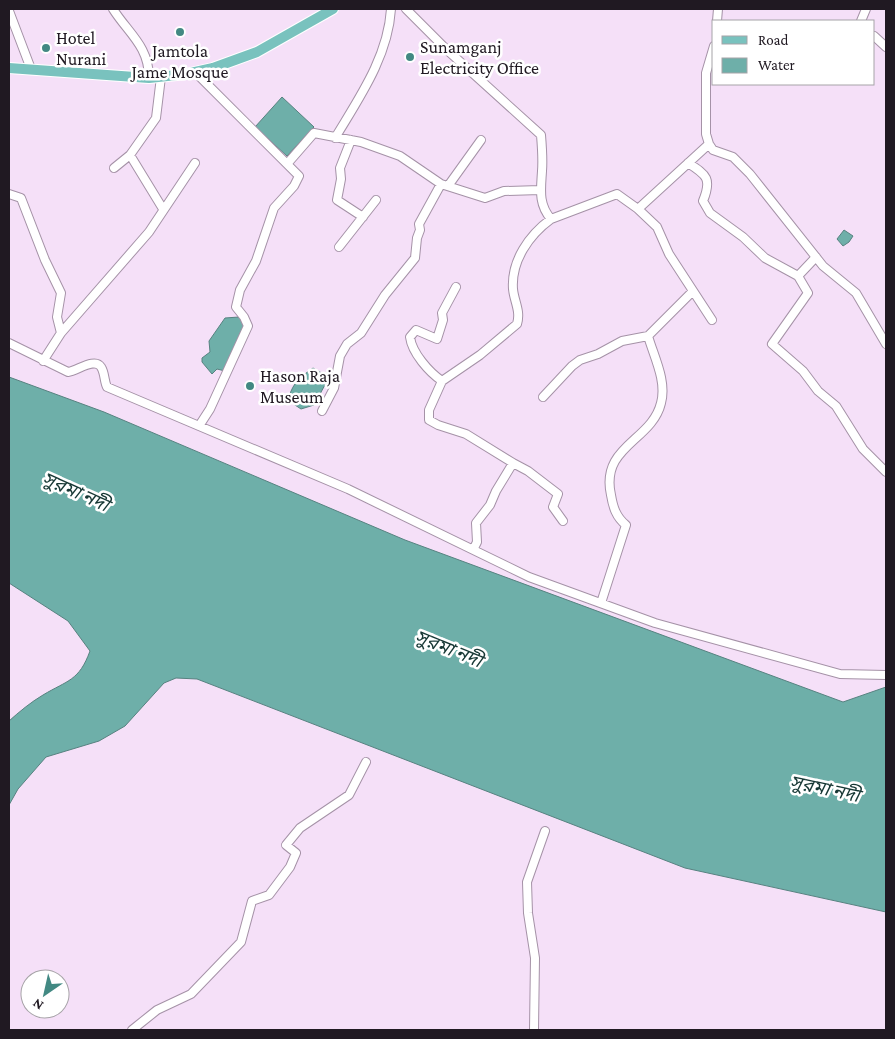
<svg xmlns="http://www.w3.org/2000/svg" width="895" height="1039" font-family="'Crimson Pro','Noto Sans Bengali',serif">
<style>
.water{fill:#6eafa9;stroke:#578280}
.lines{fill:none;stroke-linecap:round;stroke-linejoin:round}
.minor-casing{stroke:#a592a7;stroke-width:10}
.major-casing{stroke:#fff;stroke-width:12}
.minor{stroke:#fff;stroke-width:8}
.major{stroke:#79c2be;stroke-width:10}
.poi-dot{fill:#428983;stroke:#fff;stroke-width:2}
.labels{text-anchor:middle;stroke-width:5;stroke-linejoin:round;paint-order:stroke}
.poi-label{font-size:18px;fill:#201922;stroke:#fff;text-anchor:start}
.water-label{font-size:19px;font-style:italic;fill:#163734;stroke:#fff}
</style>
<rect width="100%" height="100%" fill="#f5e0f8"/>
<!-- water -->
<path class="water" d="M282,97L314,127L287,156L255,127Z
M844,230L853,236L849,242L843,246L837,239Z
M239,317L246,328L225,371L217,369L212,374L202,362V358L210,352L209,341L225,318Z
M313,368L325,375L326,383L314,405L301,409L292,403L289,397C293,382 302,376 313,368Z
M9,377L104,412L405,540L843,702L886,687V912L685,868L197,679L176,678L164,683L125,726L99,741L46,757L18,789L9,805V721C19,712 31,702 43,695C68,680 79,681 90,651L68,621L9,583Z"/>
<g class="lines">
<!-- minor casing -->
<g class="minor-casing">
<path id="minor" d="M113,9C128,33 149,46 149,78
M406,9L446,49L541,135C542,147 543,159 542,171C541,189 538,204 551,219
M9,11L31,69
M717,21L718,9
M861,21L866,9
M874,36L886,47
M714,46L706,73V134L709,144L713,150L733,157L750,174L823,266L856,293L886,344
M195,72L299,176L294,186L274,208L256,261L240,290L236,307L244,317L248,326L210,409L199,426
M335,138C359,98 388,57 391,9
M351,140L340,168L341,179L337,200L363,217
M130,155L163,209
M688,163C707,175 712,179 703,201L710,213L743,237L765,258L798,276
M287,164L314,133L361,142L400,156L441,184L485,198L504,191L540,190
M114,168L130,155L156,118L161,77
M448,186L481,140
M9,194L21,198L45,260L61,293L57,317L61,333L43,361
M638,209L709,144
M339,247L376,200
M816,257L798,276L808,293L772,344L803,371L818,391L836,406L863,449L886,472
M61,333L149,232L195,163
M9,343L68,372C77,371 95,357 101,367C105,373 104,381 107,387L348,489L529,577L655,623L840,674L886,675
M442,381C429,372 412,353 410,337L416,330L437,339L443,320L442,313L456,287
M543,397L572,366L580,360L598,354L622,341L648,336L692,292
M322,411L334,388L340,356L347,344L361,333L385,295L415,258L417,238L420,230L419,224L441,184
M513,463L466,434L438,425L429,420V410L442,381L480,355L517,324C521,311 514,301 513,289C511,261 529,235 551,219L617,194L638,209L657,227L669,254L712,320
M474,548L477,542L476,523L490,505L496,491L513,463L528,471L558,494L553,507L563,521
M601,603L626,525C616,517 613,507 611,495C600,446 652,441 661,403C667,381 654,357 648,336
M132,1030L157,1010L191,994L241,942L252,901L269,895L290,867L296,853L286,845L300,828L349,795L366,762
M534,1030L535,958L528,913L527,882L545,831"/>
</g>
<!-- major casing -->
<g class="major-casing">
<path id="major" d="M9,68L149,78L186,74L213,68L257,52L333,9"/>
</g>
<!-- minor -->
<use href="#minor" class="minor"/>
<!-- major -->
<use href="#major" class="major"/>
</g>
<!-- markers -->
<g class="poi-dot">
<circle cx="180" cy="32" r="5"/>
<circle cx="46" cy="48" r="5"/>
<circle cx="410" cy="57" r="5"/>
<circle cx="250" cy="386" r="5"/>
</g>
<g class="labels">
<!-- poi labels -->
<g class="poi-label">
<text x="56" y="44">Hotel<tspan x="56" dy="21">Nurani</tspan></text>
<text x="420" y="53">Sunamganj<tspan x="420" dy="21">Electricity Office</tspan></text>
<text x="180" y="57" text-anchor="middle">Jamtola<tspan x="180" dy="21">Jame Mosque</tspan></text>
<text x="260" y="382">Hason Raja<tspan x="260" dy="21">Museum</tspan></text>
</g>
<!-- water labels -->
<g class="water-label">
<text transform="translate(76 491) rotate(24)" y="7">সুরমা নদী</text>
<text transform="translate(449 648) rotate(22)" y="7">সুরমা নদী</text>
<text transform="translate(825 788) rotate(12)" y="7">সুরমা নদী</text>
</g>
</g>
<!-- border -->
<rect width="895" height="1039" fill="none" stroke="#201922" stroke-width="20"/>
<!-- legend -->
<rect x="712" y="20" width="162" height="65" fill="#ffffff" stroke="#a6a3a7"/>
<rect x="722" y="36" width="25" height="8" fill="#79c2be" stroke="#a6a3a7"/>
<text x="758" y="45" font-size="15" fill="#201922">Road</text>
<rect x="722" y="58" width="25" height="15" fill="#6eafa9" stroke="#a6a3a7"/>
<text x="758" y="70" font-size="15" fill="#201922">Water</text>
<!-- north arrow -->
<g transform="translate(45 994) rotate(214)"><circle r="24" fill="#ffffff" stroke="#a6a3a7"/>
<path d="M0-4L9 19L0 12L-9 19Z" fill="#428983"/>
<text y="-8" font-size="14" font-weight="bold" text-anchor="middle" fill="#201922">N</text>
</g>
</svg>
